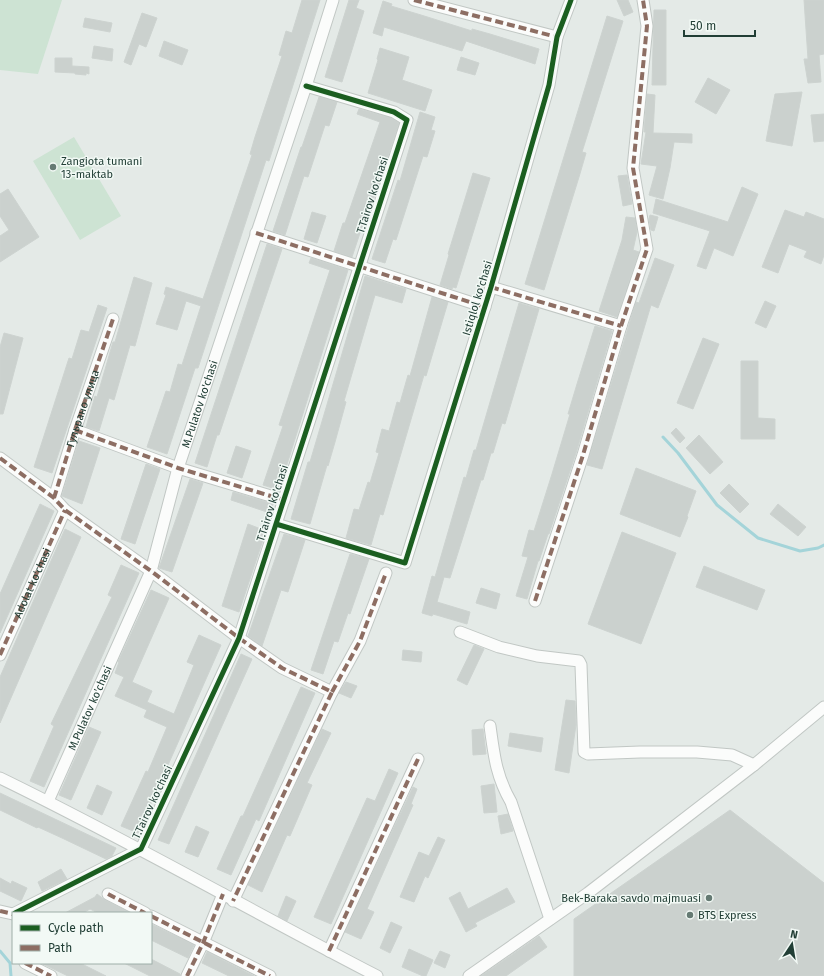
<svg xmlns="http://www.w3.org/2000/svg" width="824" height="976" font-family="'Fira Sans',sans-serif">
<style>
.green{fill:#cde3d3}
.lines{fill:none;stroke-linecap:round;stroke-linejoin:round}
.stream{stroke:#a4d4d9;stroke-width:3}
.building{fill:#cbd1ce;stroke:#cdd3d0}
.minor-casing{stroke:#c1c7c4;stroke-width:13}
.minor{stroke:#fbfcfb;stroke-width:11}
.quiet{stroke:#8d6e63;stroke-width:4;stroke-dasharray:8 4;stroke-linecap:butt}
.cycleway-casing{stroke:#f2f9f5;stroke-width:8}
.cycleway{stroke:#1b5e20;stroke-width:5}
.poi-dot{fill:#657a73;stroke:#f2f9f5;stroke-width:1.5}
.labels{text-anchor:middle;stroke-width:3;stroke-linejoin:round;paint-order:stroke}
.poi-label{font-size:11px;fill:#213e35;stroke:#f2f9f5;text-anchor:start}
.street-label{font-size:11px;fill:#213e35;stroke:#f2f9f5}
</style>
<rect width="100%" height="100%" fill="#e4eae7"/>
<!-- green -->
<path class="green" d="M0,0H62L38,74L0,70Z
M74,137L121,216L80,240L33,161Z"/>
<g class="lines">
<!-- stream -->
<path class="stream" d="M663,437L678,453L717,505L758,538L800,551L818,548L824,545
M0,951L10,963L11,976"/>
</g>
<!-- building -->
<path class="building" d="M302,0H320L269,161L266,160L198,368H195L167,454L147,447L166,391L170,392L178,364L182,365L201,306L186,301L177,330L156,324L166,295L164,294L166,287L203,299L252,155L250,154L255,137L282,56L279,55L286,31L292,33Z
M349,0H359L356,8L364,11L342,82L325,77Z
M617,0H628L633,12L624,16Z
M804,0H824V54L819,55L821,82L808,83L804,59H808Z
M383,1L392,4L391,6L421,15L472,31V29L490,34L539,49L535,64L466,41L462,51L384,27L382,36L373,33Z
M654,10H666V85H652Z
M142,13L157,18L146,47L139,44L131,65L124,62Z
M607,16L623,21L582,152L586,153L579,177L544,290L525,284Z
M85,18L112,23L110,32L83,27Z
M164,41L188,50L182,65L159,56Z
M94,46L113,49L112,61L92,58Z
M380,48L409,57L402,80L432,90L425,111L368,93L378,60L377,59Z
M461,57L479,63L475,75L457,70Z
M55,58H72V66L89,67V74L86,73V75L75,74V73L55,72Z
M708,78L730,90L716,114L695,102Z
M802,92L792,146L766,141L775,94Z
M647,94L655,95L653,133L692,134V143L674,142L670,168L663,199L649,195L657,166L641,164L646,132H644Z
M319,97L337,102L329,126L325,125L308,177L304,176L285,235L273,231L301,147H302Z
M359,109L391,118L399,123L374,198L372,197L352,257L334,251L343,223H345L380,122L357,114Z
M420,112L435,117L431,130L435,131L427,157L423,156L396,240L393,239L385,263L372,259L398,180L400,181Z
M824,114V141L814,142L811,115Z
M473,173L490,178L456,288L453,287L452,289L440,285L449,255L448,254Z
M627,175L632,204L623,206L618,176Z
M742,187L758,194L733,256L714,248L706,269L697,266L710,231L653,213L656,199L728,222Z
M8,189L39,237L0,262V236L9,230L0,216V194Z
M785,210L804,217L806,212L824,219V255L821,264L804,257L807,251L789,244L778,273L762,267Z
M312,212L326,216L317,243L304,239Z
M650,215L658,217L654,231L651,230L649,219Z
M626,217L635,218L637,232L633,250L639,252L617,317L599,311L622,240Z
M267,244L282,249L228,408L219,435H217L207,467L195,463Z
M311,258L348,270L279,490L263,485L283,426L279,425L330,270L309,263Z
M655,258L674,265L658,308L651,305L602,469L587,465L628,328L636,302L639,303Z
M365,276L406,289L402,303L375,295L344,401L346,402L335,442L328,466L327,465L310,524L291,519L308,462H310Z
M134,277L152,283L135,346L130,345L114,400L109,398L99,431L86,427L95,396L97,397L113,342H115Z
M432,297L448,302L426,376L424,375L383,515L380,514L371,545L346,538L354,509L359,510L368,482L370,483L379,453L376,452L382,429L389,431L397,402L400,403L408,375L410,376Z
M765,301L776,306L766,328L755,323Z
M519,303L539,309L505,424L502,423L493,453H491L483,480H481L450,578L444,577L437,602L470,612L467,624L433,614L432,616L422,613L432,576L435,577L464,477L466,478L474,450H476Z
M98,305L107,308L52,473L34,467L69,358L72,359L81,330L89,332Z
M595,326L612,331L576,453L549,534H548L539,561H538L527,599L516,596L528,557L522,556L529,530L534,531L552,474L570,414H568L577,384Z
M4,333L23,338L3,414H0V347Z
M703,338L719,344L693,409L677,403Z
M741,361H758V418L775,419V439H741Z
M676,428L685,438L680,443L671,433Z
M699,435L723,462L710,474L686,448Z
M79,441L100,448L82,504L62,496Z
M236,446L251,451L242,478L227,473Z
M146,464L160,469L135,544L121,539Z
M636,468L696,491L687,516L688,517L680,537L620,514Z
M190,479L203,483L172,572L159,568Z
M729,484L749,504L740,513L720,493Z
M233,492L273,504L270,513L231,500Z
M40,504L54,511L0,633V594Z
M778,504L806,527L798,536L770,514Z
M248,524L266,531L239,612L222,606Z
M65,529L81,537L0,723V677Z
M622,532L676,553L641,644L588,624Z
M284,534L305,540L288,592L281,590L262,646L248,636Z
M350,554L369,559L350,614L348,613L338,642L334,641L323,674L311,670Z
M121,565L139,573L44,787L30,781L54,726L51,724L112,597L108,595Z
M704,566L765,590L757,610L696,587Z
M481,588L500,594L496,609L476,603Z
M151,590L169,598L132,682L152,691L147,702L174,714L194,665L187,662L199,635L221,645L138,833L121,826L146,771L148,772L167,727L144,717L147,710L115,696L124,677L115,673L119,662H118Z
M474,645L484,649L467,685L457,680Z
M403,650L422,652L421,662L402,660Z
M241,654L252,659L169,844L158,840Z
M346,682L357,686L351,698L339,693Z
M301,687L315,693L259,821L256,819L231,875L217,869L241,816H243Z
M566,700L575,701L576,725L569,773L555,770Z
M89,727L101,732L71,800L59,795Z
M322,729L331,733L307,783L312,785L290,836L287,835L262,892L248,885Z
M483,729L486,754L473,755L472,730Z
M510,733L543,738L541,752L508,746Z
M389,769L398,773L331,924L314,917L367,798L375,801Z
M494,784L497,812L484,813L481,786Z
M97,785L112,792L102,815L87,808Z
M413,787L417,789L411,804L413,805L367,909L374,912L361,939L345,932Z
M0,793L116,848L112,856L106,859L62,838L38,827L37,828L0,810Z
M730,810L824,883V976H574V919Z
M508,814L513,831L501,834L498,816Z
M196,826L209,832L198,857L185,852Z
M438,837L445,840L428,878L425,876L414,902L400,897L419,852L429,856Z
M61,869L67,879L42,891L38,882Z
M0,878L11,884L12,881L27,888L21,901L0,891Z
M507,888L515,902L475,923L477,926L466,932L449,898L460,892L468,909Z
M97,894L105,900L130,913H98L90,909L83,913H65L95,897Z
M286,896L296,901L287,921L278,916Z
M391,922L402,927L390,953L380,948Z
M151,924L194,945L188,958L151,940Z
M539,936L547,947L506,976H481Z
M409,949L433,960L426,976H423L402,967Z
M440,951L450,955L445,968L434,963Z
M207,952L254,976H229L202,963Z
M151,959L180,974V976H150L124,963H151Z
M41,963H80L106,976H68Z"/>
<g class="lines">
<!-- minor casing -->
<g class="minor-casing">
<g id="minor">
<path d="M414,0L557,37"/>
<path d="M256,233L485,307"/>
<path d="M491,287L621,326"/>
<path d="M75,430L178,468L284,500"/>
<path d="M0,458L54,498L65,510L151,571L239,638L282,668L332,692L233,901"/>
<path id="s1" d="M54,498L75,430L113,319"/>
<path d="M276,524L405,563L491,287L549,85L557,37L571,0"/>
<path d="M535,601L583,455L621,326L647,249L633,168L647,26L643,0"/>
<path d="M460,632L499,647L537,656L579,661L581,665L584,752L588,754L640,752H697L732,755L754,765"/>
<path id="s2" d="M0,655L65,510"/>
<path d="M332,692L360,641L386,573"/>
<path d="M490,726C494,755 496,776 511,802L550,919"/>
<path d="M0,778C128,840 251,911 377,976"/>
<path id="s3" d="M48,801L151,571L178,468L306,86L333,0"/>
<path d="M108,894L145,913"/>
<path d="M0,911L13,914"/>
<path d="M15,913L141,849L239,638L407,120L394,112L306,86"/>
<path d="M151,916L270,976"/>
<path d="M329,951L418,759"/>
<path d="M25,963L51,976"/>
<path d="M187,976L203,943L223,894"/>
<path d="M469,976L588,893L754,765L824,707"/>
</g>
</g>
<!-- minor -->
<use href="#minor" class="minor"/>
<!-- quiet -->
<path class="quiet" d="M414,0L557,37
M256,233L485,307
M491,287L621,326
M75,430L178,468L284,500
M0,458L54,498L65,510L151,571L239,638L282,668L332,692L233,901
M54,498L75,430L113,319
M535,601L583,455L621,326L647,249L633,168L647,26L643,0
M0,655L65,510
M332,692L360,641L386,573
M108,894L145,913
M0,911L13,914
M151,916L270,976
M329,951L418,759
M25,963L51,976
M187,976L203,943L223,894"/>
<!-- cycleway casing -->
<g class="cycleway-casing">
<path id="cycleway" d="M276,524L405,563L491,287L549,85L557,37L571,0
M15,913L141,849L239,638L407,120L394,112L306,86"/>
</g>
<!-- cycleway -->
<use href="#cycleway" class="cycleway"/>
</g>
<!-- markers -->
<g class="poi-dot">
<circle cx="53" cy="167" r="4"/>
<circle cx="709" cy="898" r="4"/>
<circle cx="690" cy="915" r="4"/>
</g>
<g class="labels">
<!-- poi labels -->
<g class="poi-label">
<text x="61" y="165">Zangiota tumani<tspan x="61" dy="13">13-maktab</tspan></text>
<text x="701" y="902" text-anchor="end">Bek-Baraka savdo majmuasi</text>
<text x="698" y="919">BTS Express</text>
</g>
<!-- street labels -->
<g class="street-label">
<text transform="translate(372 195) rotate(-72)" y="4">T.Tairov ko'chasi</text>
<text transform="translate(477 298) rotate(-73)" y="4">Istiqlol ko'chasi</text>
<text dy="4" stroke="none"><textPath href="#s3" startOffset="426">M.Pulatov ko'chasi</textPath></text>
<text dy="4" stroke="none"><textPath href="#s1" startOffset="94">Гульрано улица</textPath></text>
<text transform="translate(272 503) rotate(-72)" y="4">T.Tairov ko'chasi</text>
<text dy="4" stroke="none"><textPath href="#s2" startOffset="79">Adolat ko'chasi</textPath></text>
<text dy="4" stroke="none"><textPath href="#s3" startOffset="102">M.Pulatov ko'chasi</textPath></text>
<text transform="translate(152 802) rotate(-65)" y="4">T.Tairov ko'chasi</text>
</g>
</g>
<!-- legend -->
<rect x="12" y="912" width="140" height="52" fill="#f2f9f5" stroke="#9eaea8"/>
<rect x="20" y="925" width="20" height="6" fill="#1b5e20" stroke="#9eaea8"/>
<text x="48" y="932" font-size="12" fill="#213e35">Cycle path</text>
<rect x="20" y="945" width="20" height="6" fill="#8d6e63" stroke="#9eaea8"/>
<text x="48" y="952" font-size="12" fill="#213e35">Path</text>
<!-- north arrow -->
<g transform="translate(792 944) rotate(12)" stroke="#f2f9f5" stroke-width="3" paint-order="stroke">
<path d="M0-3L7 15L0 10L-7 15Z" fill="#213e35"/>
<text y="-6" font-size="11" font-weight="bold" text-anchor="middle" fill="#213e35">N</text>
</g>
<!-- scale -->
<path d="M684 30v6h71v-6" fill="none" stroke="#213e35" stroke-width="2"/>
<text x="690" y="30" font-size="12" fill="#213e35" stroke="#f2f9f5" stroke-width="3" paint-order="stroke">50 m</text>
</svg>
